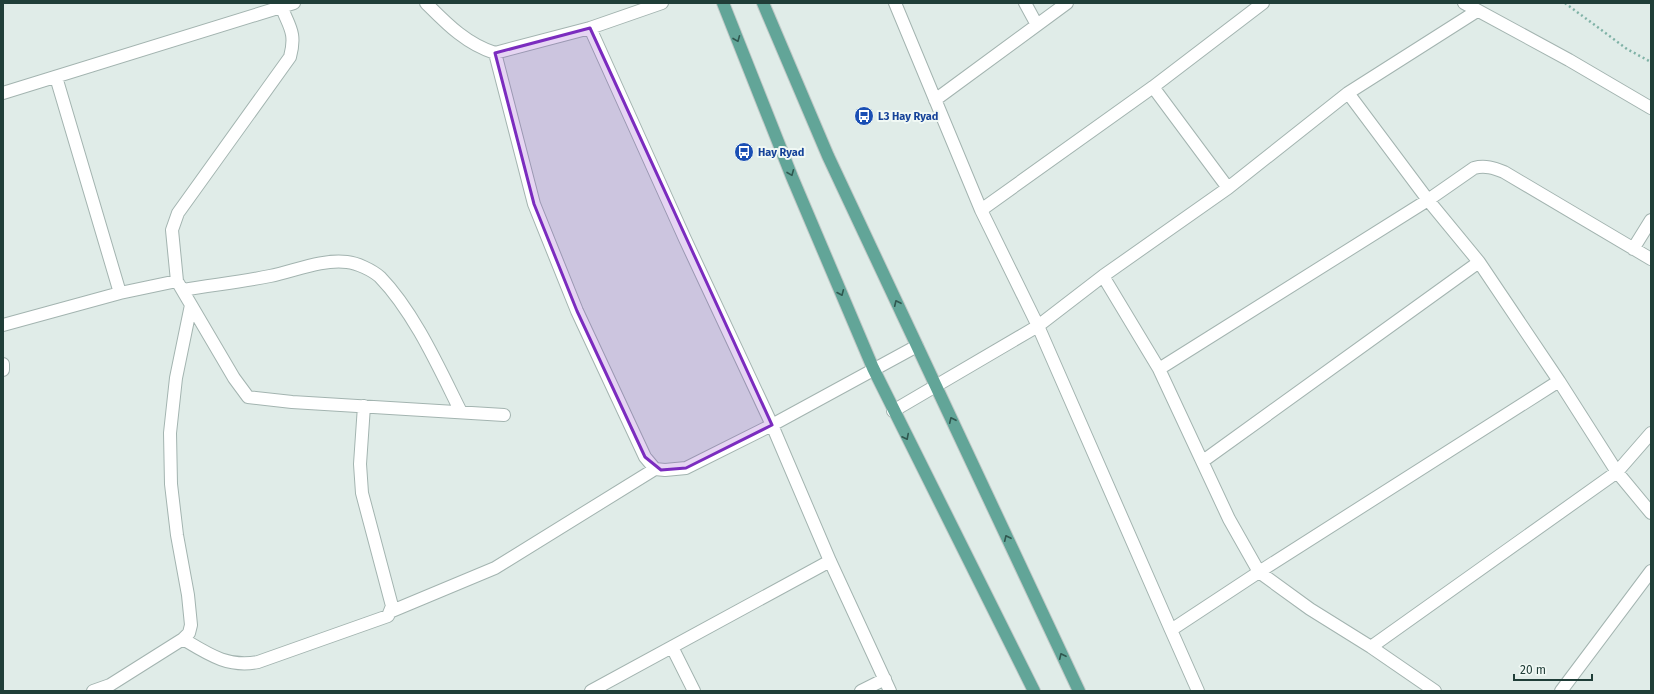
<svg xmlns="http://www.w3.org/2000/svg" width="1654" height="694" font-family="'Fira Sans',sans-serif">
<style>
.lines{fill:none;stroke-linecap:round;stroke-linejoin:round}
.minor-casing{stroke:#a3b4b0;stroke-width:14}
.major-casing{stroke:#c1c9c7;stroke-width:14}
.path{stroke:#7fb2a6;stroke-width:2.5;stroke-dasharray:2 3;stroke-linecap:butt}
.minor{stroke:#fff;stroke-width:12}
.major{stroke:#62a598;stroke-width:12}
.oneway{stroke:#305850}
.marked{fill:#7b2cbf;fill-opacity:0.2;stroke:#7b2cbf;stroke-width:3;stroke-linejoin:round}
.labels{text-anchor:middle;stroke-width:4;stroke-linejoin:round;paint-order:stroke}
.transit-label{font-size:11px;font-weight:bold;fill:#164399;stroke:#f1f9f5;text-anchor:start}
</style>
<rect width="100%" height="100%" fill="#e0ece8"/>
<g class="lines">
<!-- minor casing -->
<g class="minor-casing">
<path id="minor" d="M426,3C446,23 466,44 495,53L590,28L662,3
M895,3L981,210L1038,326L1171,630L1259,572L1559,381
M1025,3L1037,25
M1464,3L1569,60L1651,108
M590,28L685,239L772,425L830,561L890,691
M495,53L534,204L577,311L645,457L655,469L665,470L686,468L772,425L917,346
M56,77L120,293
M1153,87L1228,188
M3,93L294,3
M1348,93L1428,200L1479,262L1559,381L1617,472L1651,513
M935,100L1067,3
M981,210L1153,87L1263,3
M1633,249L1651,220
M1103,276L1159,369L1229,519L1259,572L1310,609L1371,647L1435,691
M177,281L172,230L178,213L290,57C297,31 288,26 280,3
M183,290C212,285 241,282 270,276C295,271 321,259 347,262C357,263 372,270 380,277C414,312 439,368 461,412
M3,325L120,293L177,281L234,378L248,397L292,402L504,415
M3,364V370
M1159,369L1428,200L1474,168C1485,165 1494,168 1504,172L1651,259
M893,411L1038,326L1103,276L1228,188L1348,93L1477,11
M1203,461L1479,262
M392,611L495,568L655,469
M1171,630L1198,691
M183,639C208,654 228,668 258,662L388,616L392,606L362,493L360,464L364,406
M672,647L694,691
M1371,647L1617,472L1651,433
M93,691L110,685L183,639L189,633L191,625L188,595L177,535L171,484L170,433L176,378L191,305
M591,691L830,561
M861,691L885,679
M1561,691L1651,571"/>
</g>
<!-- major casing -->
<g class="major-casing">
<path id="major" d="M723,3L792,177L873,368L1034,691
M763,3L828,156L1079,691"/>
</g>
<!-- path -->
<path class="path" d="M1565,3L1627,49L1651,62"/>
<!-- minor -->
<use href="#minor" class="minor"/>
<!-- major -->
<use href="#major" class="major"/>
</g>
<!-- one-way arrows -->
<defs><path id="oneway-chevron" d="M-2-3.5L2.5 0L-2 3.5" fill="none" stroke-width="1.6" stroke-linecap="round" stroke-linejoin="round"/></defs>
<g class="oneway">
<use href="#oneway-chevron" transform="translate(737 39) rotate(68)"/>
<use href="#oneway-chevron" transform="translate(791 173) rotate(68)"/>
<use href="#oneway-chevron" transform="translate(841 293) rotate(67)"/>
<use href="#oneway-chevron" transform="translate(897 303) rotate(-115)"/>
<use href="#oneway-chevron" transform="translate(952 420) rotate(-115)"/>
<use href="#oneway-chevron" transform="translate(906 437) rotate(63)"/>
<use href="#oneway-chevron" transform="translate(1007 538) rotate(-115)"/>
<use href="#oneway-chevron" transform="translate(1062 656) rotate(-115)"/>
</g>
<!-- marked area -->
<path class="marked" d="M590,28L772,425L686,468L661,470L645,457L577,311L534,204L495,53Z"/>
<!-- icons -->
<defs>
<g id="bus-disc" transform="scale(1)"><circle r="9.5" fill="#1a4fb4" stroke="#f1f9f5"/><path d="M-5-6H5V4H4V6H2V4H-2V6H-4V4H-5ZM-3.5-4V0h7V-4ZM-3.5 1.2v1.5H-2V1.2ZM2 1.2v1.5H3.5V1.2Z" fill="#fff"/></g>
</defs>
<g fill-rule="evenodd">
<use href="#bus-disc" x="864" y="116"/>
<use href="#bus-disc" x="744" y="152"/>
</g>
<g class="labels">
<!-- transit labels -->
<g class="transit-label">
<text x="878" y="120">L3 Hay Ryad</text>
<text x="758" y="156">Hay Ryad</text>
</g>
</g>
<!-- border -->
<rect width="1654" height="694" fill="none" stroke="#203e38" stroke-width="8"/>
<!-- scale -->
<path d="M1514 674v6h78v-6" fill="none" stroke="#203e38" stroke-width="2"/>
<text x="1520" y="674" font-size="12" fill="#203e38" stroke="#f1f9f5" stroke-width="3" paint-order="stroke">20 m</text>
</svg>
